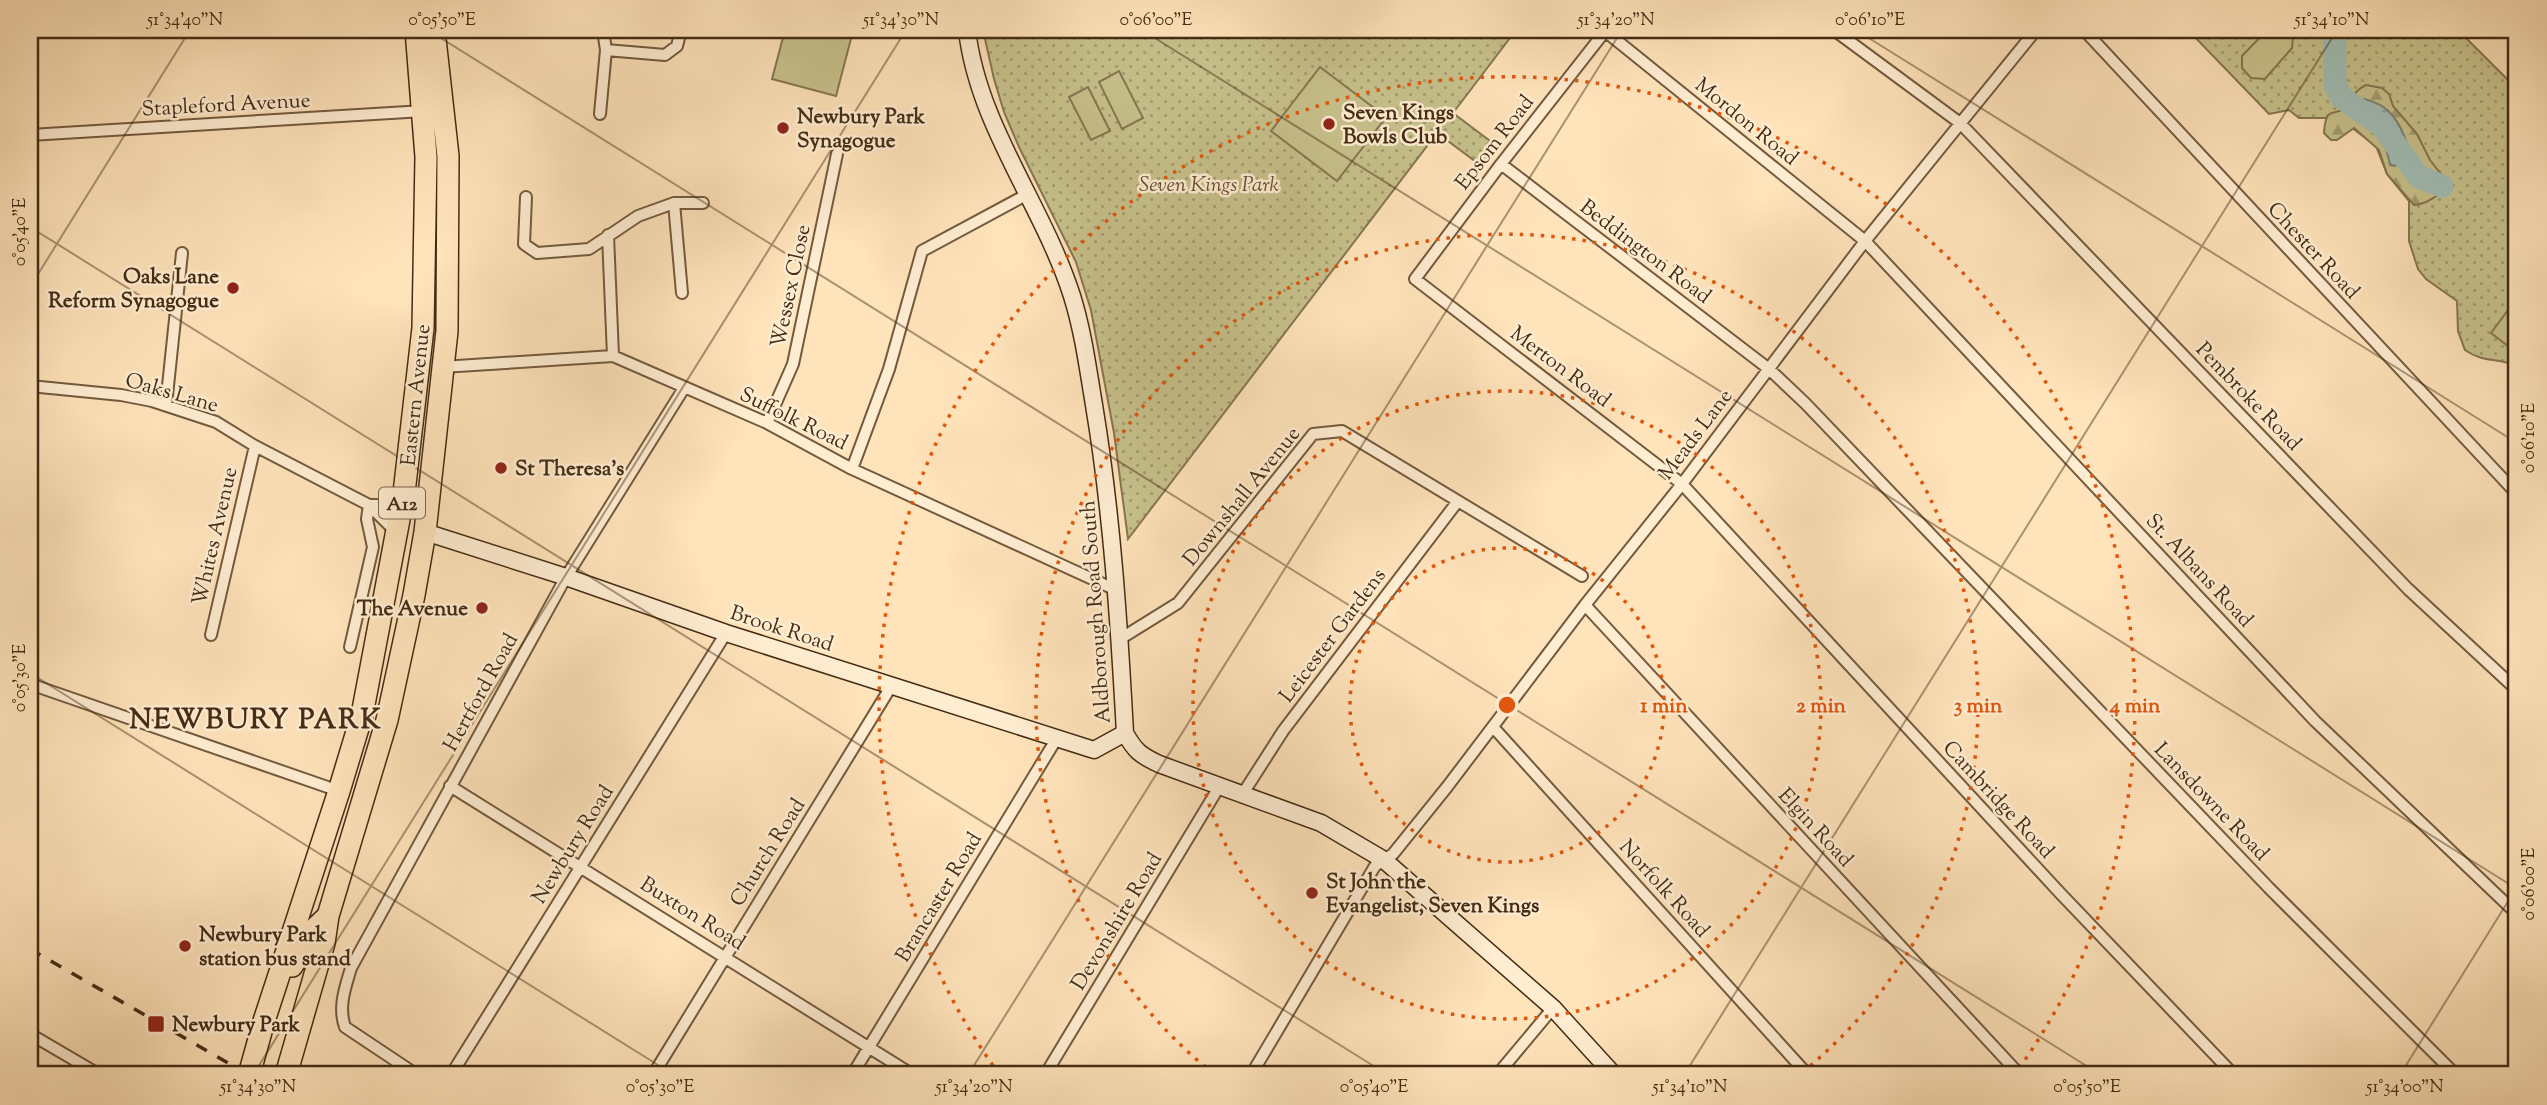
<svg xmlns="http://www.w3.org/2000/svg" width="2547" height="1105" font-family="'Sorts Mill Goudy',serif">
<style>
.green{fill:url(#green-dots);stroke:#867650;stroke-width:2}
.forest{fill:url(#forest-firs);stroke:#867650;stroke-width:2}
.pitch{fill:#c7c18b;stroke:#867650;stroke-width:2}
.water{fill:url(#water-waves);stroke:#7c8375;stroke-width:2}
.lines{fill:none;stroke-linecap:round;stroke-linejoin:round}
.shore{stroke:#727464;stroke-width:2}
.river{stroke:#a1bdb5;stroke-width:23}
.street-casing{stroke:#735a3e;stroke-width:14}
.secondary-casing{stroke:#442c14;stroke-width:19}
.highway-casing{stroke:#442c14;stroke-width:24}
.street{stroke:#ffedd2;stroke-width:10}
.secondary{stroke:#ffedd2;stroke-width:16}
.highway{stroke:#ffe3ba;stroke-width:21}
.rail{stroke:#442c14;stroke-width:3.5;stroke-dasharray:12 12;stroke-linecap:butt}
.ticks{fill:none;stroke:#442c14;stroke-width:2;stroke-opacity:0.45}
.ring{fill:none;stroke:#e0570c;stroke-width:3.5;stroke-dasharray:3.5 7}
.poi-dot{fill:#8f2418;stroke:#ffedd2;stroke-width:2.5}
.labels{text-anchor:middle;stroke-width:5;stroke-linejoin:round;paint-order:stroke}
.shield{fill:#ffedd2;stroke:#7c664d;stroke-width:2}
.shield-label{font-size:19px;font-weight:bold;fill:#442c14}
.street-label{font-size:21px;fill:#442c14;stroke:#ffedd2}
.poi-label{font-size:21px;font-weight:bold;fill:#442c14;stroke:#ffedd2;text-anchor:start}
.park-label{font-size:21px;font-style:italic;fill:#655132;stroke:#ffedd2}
.district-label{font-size:28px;font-weight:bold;letter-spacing:2px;fill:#442c14;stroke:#ffedd2}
.centre{fill:#e0570c;stroke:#ffedd2;stroke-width:3.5}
.ring-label{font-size:21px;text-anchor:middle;font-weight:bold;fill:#e0570c;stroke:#ffedd2;stroke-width:5;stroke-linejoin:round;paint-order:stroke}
.neatline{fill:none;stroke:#442c14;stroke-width:2.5}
.ticks-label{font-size:18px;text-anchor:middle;fill:#442c14}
</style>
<defs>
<pattern id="green-dots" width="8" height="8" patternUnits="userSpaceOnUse" patternTransform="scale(1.75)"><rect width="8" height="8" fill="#c7c18b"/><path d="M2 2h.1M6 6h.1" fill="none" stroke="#a39d70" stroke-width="1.8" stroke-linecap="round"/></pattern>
<pattern id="forest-firs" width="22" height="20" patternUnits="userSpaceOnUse" patternTransform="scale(1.75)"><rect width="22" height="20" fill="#c7c18b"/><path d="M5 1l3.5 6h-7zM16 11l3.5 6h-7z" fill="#a39d70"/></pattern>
<pattern id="water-waves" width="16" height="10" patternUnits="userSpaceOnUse" patternTransform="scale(1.75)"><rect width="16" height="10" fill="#a1bdb5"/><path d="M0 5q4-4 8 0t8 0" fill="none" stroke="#859a92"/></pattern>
</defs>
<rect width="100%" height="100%" fill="#ffe3ba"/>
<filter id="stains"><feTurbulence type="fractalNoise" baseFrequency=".00286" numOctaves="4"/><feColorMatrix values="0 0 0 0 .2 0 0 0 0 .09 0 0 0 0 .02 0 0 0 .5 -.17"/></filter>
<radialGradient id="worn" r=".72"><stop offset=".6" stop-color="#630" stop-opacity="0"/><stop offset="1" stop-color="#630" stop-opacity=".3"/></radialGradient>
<!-- green -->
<path class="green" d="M983,30H1516L1453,113L1498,147L1483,167L1437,133L1128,539L1114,433L1091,310L1076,262L1019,147L1004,112L994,79Z
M2188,30H2458L2517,89V367C2502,357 2484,364 2465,350L2458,331L2457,301L2426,279L2418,269L2409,241V201L2387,174L2376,146L2339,118H2299L2289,110L2269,114Z"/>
<!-- forest -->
<path class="forest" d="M2366,85L2382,88L2389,94L2393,106L2417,134L2430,160L2447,182L2448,185C2439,195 2428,204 2414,205L2387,174L2379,150L2354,128L2337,140H2331L2324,133C2326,103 2334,119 2347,106C2356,96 2352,92 2366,85Z"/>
<!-- pitch -->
<path class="pitch" d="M785,30L853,31L836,96L772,79Z
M2267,30H2286L2293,36L2292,48L2265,79L2251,78L2242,68V56Z
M1320,67L1386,117L1337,181L1271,131Z
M1119,71L1143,118L1122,129L1099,82Z
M1088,87L1110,131L1091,140L1069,97Z
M2517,298V353L2491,333Z"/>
<!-- water -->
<path class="water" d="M2364,99C2390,104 2400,123 2408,146L2399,164L2394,166L2390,165C2384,133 2374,134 2355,113L2353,110L2360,101Z"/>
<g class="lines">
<!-- shore -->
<path class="shore" d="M2367,107L2387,118L2393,131L2392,135H2388L2383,128L2364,113L2363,109Z"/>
<!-- river -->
<path class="river" d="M2335,30V85L2341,97L2382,126L2419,177L2442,186"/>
<!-- street casing -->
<g class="street-casing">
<path id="street" d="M1606,30L1501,164L1415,279L1682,484L2060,893L2234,1075
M1834,30L1960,123L2408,589L2517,690
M2084,30L2517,494
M1605,31L1865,241L2315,721L2517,914
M606,50L665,55L677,46L681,30
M600,114L606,50L603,30
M30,135L424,111
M1501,164L1769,369L1805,403L2269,888L2456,1075
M526,197L524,244L537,253L589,249L638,216L674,203H703
M674,203L682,293
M608,235L613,356
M442,367L613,356L767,423L852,469L1114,589
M30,386L121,395L152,401L216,422L255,446L369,505L396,532
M166,405L182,253
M767,423L793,364L837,154
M852,469L889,369L922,251L1026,195
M369,505H381L402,494
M1585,605L2020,1075
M211,635L255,446
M1120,639L1178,603L1313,434L1342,431L1582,576
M350,647L373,547L367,519L369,505
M30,684L339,791
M1493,727L1808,1075
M450,786L913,1075
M1242,795L1283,731L1458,501
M30,1034L100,1075
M417,1075L345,1027C338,1007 345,988 351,968L566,577L684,388
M451,1075L726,633
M653,1075L892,685
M852,1075L1057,738
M1045,1075L1219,787
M1251,1075L1375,866L1393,854L1447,787L1585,605L1682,484L1865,241L2036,30
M1497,1075L1553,1008"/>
</g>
<!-- secondary casing -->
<g class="secondary-casing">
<path id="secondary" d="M967,30C978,126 1043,205 1072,296C1083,331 1088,369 1094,405C1112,513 1119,623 1125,733C1135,751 1140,755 1159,764L1321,823L1384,860L1553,1008L1614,1075
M425,532L566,577L726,633L1094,750L1125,733"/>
</g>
<!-- highway casing -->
<g class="highway-casing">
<path id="highway" d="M292,966L306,943L308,935L328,916
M249,1075L264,1021L339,791L362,715L404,493L423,328L426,157L416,30
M286,1075L324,943L328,916L387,720L414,595L425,532L447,331L448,156L434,30"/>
</g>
<!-- street -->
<use href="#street" class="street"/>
<!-- secondary -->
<use href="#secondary" class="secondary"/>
<!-- highway -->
<use href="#highway" class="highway"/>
<!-- rail -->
<path class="rail" d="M30,949L249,1075"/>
</g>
<!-- ticks -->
<path class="ticks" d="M428,30L2101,1075M1142,30L2517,889M1856,30L2517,443M30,227L1388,1075M30,287L190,30M30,673L674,1075M253,1075L906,30M968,1075L1622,30M1684,1075L2337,30M2400,1075L2517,887"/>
<!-- distance rings -->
<g class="ring">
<circle cx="1507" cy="705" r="157"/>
<circle cx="1507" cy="705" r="314"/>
<path d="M1214 1074A471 471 0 1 1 1800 1074"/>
<path d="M999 1074A628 628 0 1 1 2015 1074"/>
</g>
<!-- markers -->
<g class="poi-dot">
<circle cx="1329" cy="124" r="7"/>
<circle cx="783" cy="128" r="7"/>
<circle cx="233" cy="288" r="7"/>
<circle cx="501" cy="468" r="7"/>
<circle cx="482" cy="608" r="7"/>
<circle cx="1312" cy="893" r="7"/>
<circle cx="185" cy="946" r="7"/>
<rect x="147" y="1015" width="18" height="18" rx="3.5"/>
</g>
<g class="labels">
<!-- shield labels -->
<rect class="shield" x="379" y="487.5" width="46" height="31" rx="5"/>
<g class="shield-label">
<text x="402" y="510">A12</text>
</g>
<!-- street labels -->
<g class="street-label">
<text transform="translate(226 104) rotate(-3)" y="7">Stapleford Avenue</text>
<text transform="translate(1747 121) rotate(39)" y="7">Mordon Road</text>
<text transform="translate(1494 142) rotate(-52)" y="7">Epsom Road</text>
<text transform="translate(2314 250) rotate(47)" y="7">Chester Road</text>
<text transform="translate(1646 251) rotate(37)" y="7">Beddington Road</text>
<text transform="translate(790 286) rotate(-78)" y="7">Wessex Close</text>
<text transform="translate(1561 366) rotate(37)" y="7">Merton Road</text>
<text transform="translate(172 392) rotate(16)" y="7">Oaks Lane</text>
<text transform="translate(415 395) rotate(-84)" y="7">Eastern Avenue</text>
<text transform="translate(2249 396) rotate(46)" y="7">Pembroke Road</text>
<text transform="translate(794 418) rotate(26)" y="7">Suffolk Road</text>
<text transform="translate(1695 434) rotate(-53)" y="7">Meads Lane</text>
<text transform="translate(1241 496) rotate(-51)" y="7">Downshall Avenue</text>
<text transform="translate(214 536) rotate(-77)" y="7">Whites Avenue</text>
<text transform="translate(2200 570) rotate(47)" y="7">St. Albans Road</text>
<text transform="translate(1095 612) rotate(-94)" y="7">Aldborough Road South</text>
<text transform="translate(782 628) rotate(18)" y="7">Brook Road</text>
<text transform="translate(1332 635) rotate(-53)" y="7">Leicester Gardens</text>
<text transform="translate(480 692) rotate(-61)" y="7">Hertford Road</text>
<text transform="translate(1999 799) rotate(47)" y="7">Cambridge Road</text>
<text transform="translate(2212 801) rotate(46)" y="7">Lansdowne Road</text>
<text transform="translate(1816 827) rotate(47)" y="7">Elgin Road</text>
<text transform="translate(572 844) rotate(-58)" y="7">Newbury Road</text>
<text transform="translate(767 852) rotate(-58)" y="7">Church Road</text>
<text transform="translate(1665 888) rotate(48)" y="7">Norfolk Road</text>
<text transform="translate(938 897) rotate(-59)" y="7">Brancaster Road</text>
<text transform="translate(693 913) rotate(32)" y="7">Buxton Road</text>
<text transform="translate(1116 921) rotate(-59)" y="7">Devonshire Road</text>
</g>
<!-- poi labels -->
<g class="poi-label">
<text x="1343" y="119">Seven Kings<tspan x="1343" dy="24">Bowls Club</tspan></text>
<text x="797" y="123">Newbury Park<tspan x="797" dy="24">Synagogue</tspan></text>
<text x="219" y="283" text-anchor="end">Oaks Lane<tspan x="219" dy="24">Reform Synagogue</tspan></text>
<text x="515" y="475">St Theresa's</text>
<text x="468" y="615" text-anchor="end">The Avenue</text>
<text x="1326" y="888">St John the<tspan x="1326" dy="24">Evangelist, Seven Kings</tspan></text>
<text x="199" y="941">Newbury Park<tspan x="199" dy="24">station bus stand</tspan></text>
<text x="172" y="1031">Newbury Park</text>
</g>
<!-- park labels -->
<g class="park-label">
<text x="1209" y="191">Seven Kings Park</text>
</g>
<!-- district labels -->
<g class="district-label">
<text x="256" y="728">NEWBURY PARK</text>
</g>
</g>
<circle cx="1507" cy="705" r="10" class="centre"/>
<g class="ring-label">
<text x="1664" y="712">1 min</text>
<text x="1821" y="712">2 min</text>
<text x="1978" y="712">3 min</text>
<text x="2135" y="712">4 min</text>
</g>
<!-- margin -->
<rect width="2547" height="1105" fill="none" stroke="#ffe3ba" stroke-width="77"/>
<rect x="38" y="38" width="2470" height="1028" class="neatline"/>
<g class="ticks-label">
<text x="185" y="25">51°34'40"N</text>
<text x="442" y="25">0°05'50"E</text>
<text x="901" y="25">51°34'30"N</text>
<text x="1156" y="25">0°06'00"E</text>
<text x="1616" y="25">51°34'20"N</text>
<text x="1870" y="25">0°06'10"E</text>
<text x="2332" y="25">51°34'10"N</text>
<text transform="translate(19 232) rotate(-90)" y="6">0°05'40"E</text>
<text transform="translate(2528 438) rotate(-90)" y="6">0°06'10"E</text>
<text transform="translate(19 678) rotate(-90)" y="6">0°05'30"E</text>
<text transform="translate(2528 884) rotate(-90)" y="6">0°06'00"E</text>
<text x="258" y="1092">51°34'30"N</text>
<text x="660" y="1092">0°05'30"E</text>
<text x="974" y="1092">51°34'20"N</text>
<text x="1374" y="1092">0°05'40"E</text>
<text x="1690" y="1092">51°34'10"N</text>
<text x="2087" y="1092">0°05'50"E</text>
<text x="2405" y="1092">51°34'00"N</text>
</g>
<rect width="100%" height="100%" filter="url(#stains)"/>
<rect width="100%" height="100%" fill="url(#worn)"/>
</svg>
